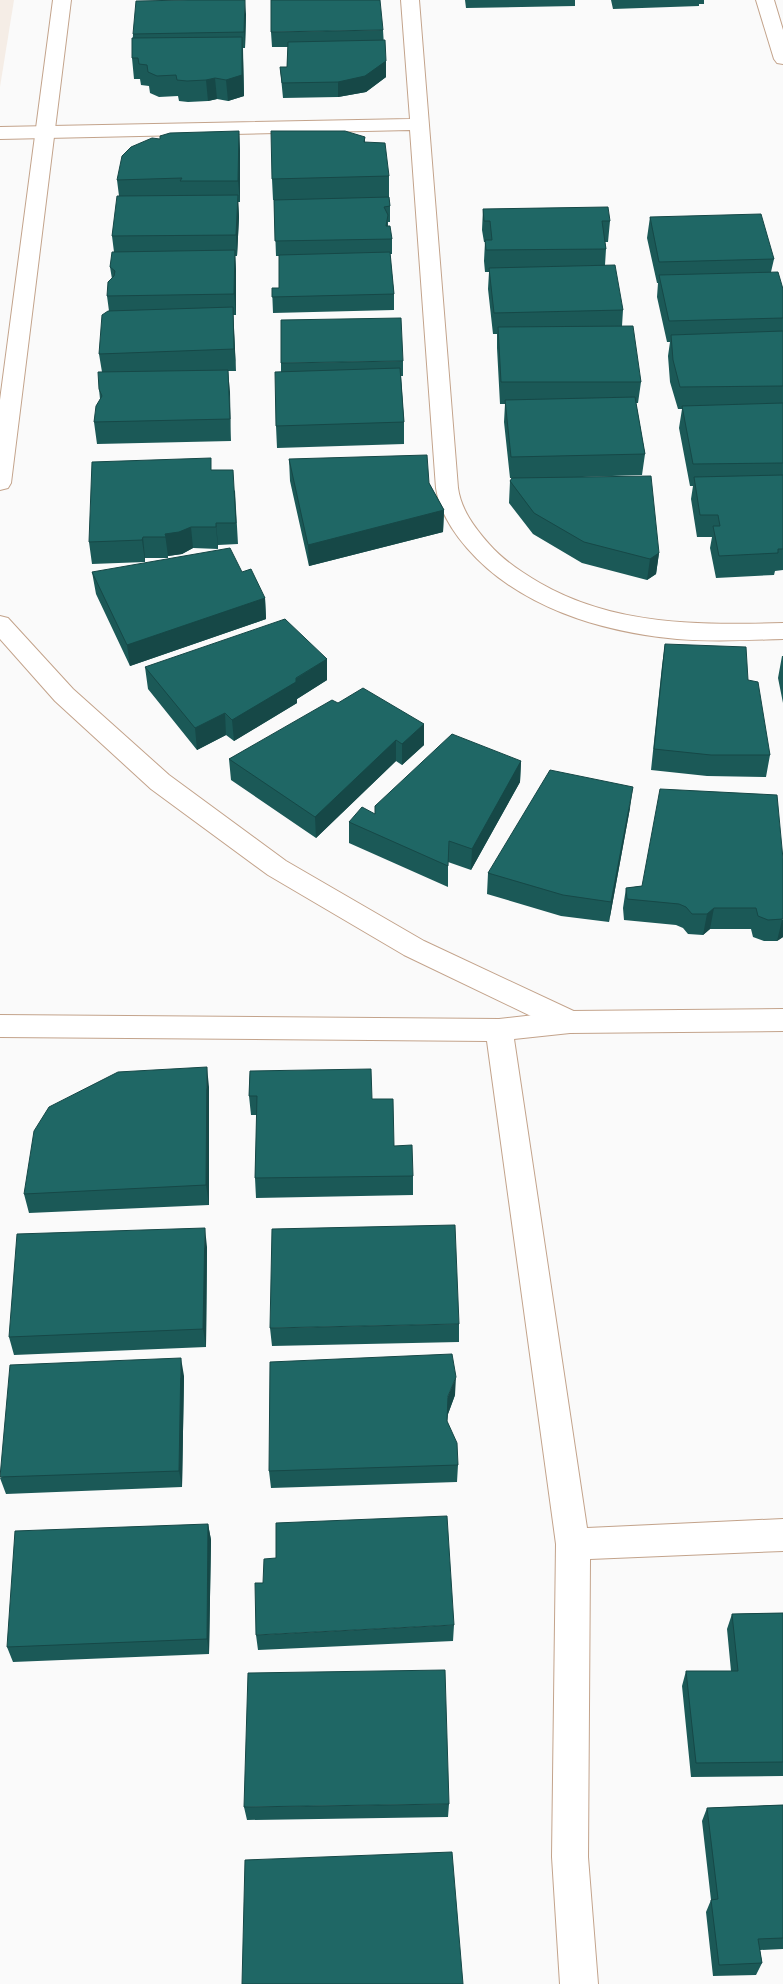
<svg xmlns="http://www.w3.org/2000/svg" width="783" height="1984" font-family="Merriweather,serif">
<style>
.built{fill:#f5ede6}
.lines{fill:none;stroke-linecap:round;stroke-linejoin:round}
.minor-casing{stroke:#c3a38b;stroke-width:2}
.tertiary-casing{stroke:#c3a38b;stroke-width:2}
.minor{fill:#fff;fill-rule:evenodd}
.tertiary{fill:#fff;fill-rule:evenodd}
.wall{fill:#1b5957}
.shaded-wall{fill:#164847}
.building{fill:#1f6765;stroke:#164847}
</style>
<rect width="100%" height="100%" fill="#fafafa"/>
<!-- built -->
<path class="built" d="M0,0H14L0,87Z"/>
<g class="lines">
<!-- minor casing -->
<g class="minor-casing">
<path id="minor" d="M401,0H419L458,488C461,510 475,528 489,544C503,560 521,572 540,583C615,626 699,625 783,623V639C748,640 712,642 677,639C601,632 518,607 467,548C453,532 439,510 436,488L410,130L0,139V127L410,119Z
M756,0H774L783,30V64L777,63L774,59Z
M783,1009V1031L570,1033L514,1039L587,1528L783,1519V1551L590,1559L588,1857L598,1984H560L552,1857L556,1544L487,1041L0,1037V1015L499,1019L570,1011Z"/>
</g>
<!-- tertiary casing -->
<g class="tertiary-casing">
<path id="tertiary" d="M53,0H71L11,483L8,488L0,490V400Z
M0,616L8,618L73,689L169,775L286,861L424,941L580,1014L584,1022L580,1030L570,1033L560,1030L404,955L268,875L151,789L55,701L0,639Z"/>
</g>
<!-- minor -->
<use href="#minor" class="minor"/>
<!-- tertiary -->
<use href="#tertiary" class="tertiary"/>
</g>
<!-- wall -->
<path class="wall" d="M465,0H575V6L466,8Z
M611,0H704V4H699V6L613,9Z
M246,14L245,48H243L244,96L228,101L217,99L208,101L188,102L179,101L178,96L159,97L150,93L149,86L141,85L140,79H134L132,58L133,34Z
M383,30L386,77L366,92L338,97L283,98L280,67H287L288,47H272L271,32Z
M239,131L240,152V202H238L239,217L237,256H235L236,271V315H233L236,371H228L231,441L97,444L94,422L100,399L99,389L102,372L99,354L109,311L107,296L112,279L110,267L114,252L112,236L119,196L117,180L160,139Z
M365,137V142L389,176V197L390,206V222H388V226L392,239V254H390L394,294V310L273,313L272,288H279V256H276L274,200H273L272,179Z
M483,209L610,221L608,242H605L606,249L605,265L623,310L622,326L641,382L638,403H636L645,454L642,475L582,477L659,553L656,574L647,580L582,563L533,534L509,503L510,481L512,478H510L504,422L505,404H500L497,348V334H493L488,289L489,272H485L484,261L485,242H484L482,230Z
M650,217L774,259L771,272L783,289V570L775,571L774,575L716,578L710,548L712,537H697L691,499L693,486H690L679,428L682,409H678L670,382L668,356L670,342H667L657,297L658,283H657L647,238Z
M403,361V376H401L404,422V444L277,448L276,426L281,372V363Z
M289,459L429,483L444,510L443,532L309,566L290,481Z
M212,470L235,491L238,544L218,545V549L193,548L182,554L168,556V558H145V562L92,564L89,542Z
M92,572H242L265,598L266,619L130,666L96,594Z
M665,644L748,680L770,755L766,777L707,776L651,770L662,666Z
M782,656H783V703L778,678Z
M327,659V680L297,699V703L234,741L226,735L197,750L148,689L145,667Z
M338,703L424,724V745L402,765L396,761L316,838L231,780L229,759Z
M521,761L520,782L471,870L448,862V887L349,843V822L375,814Z
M777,795L783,937L777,941H764L753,937L751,929H710L703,935L688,934L683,928L676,925L624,920L623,908L626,888L642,886Z
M630,808L609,922L561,916L487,894L488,873Z
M250,1071L372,1099L394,1146L413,1176V1195L256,1198L255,1178L257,1115H251L249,1096Z
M209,1087V1205L29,1213L24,1194Z
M207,1247L206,1347L14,1355L9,1337Z
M459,1324V1342L272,1346L270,1328Z
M184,1376L182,1487L6,1494L0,1478Z
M455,1395L448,1414L447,1422L458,1465L457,1482L271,1488L269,1471Z
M208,1524L211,1540L209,1654L13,1662L7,1647Z
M783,1613V1776L691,1777L682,1686L686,1671H731L727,1629L732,1614Z
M454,1625L453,1641L258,1650L256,1635Z
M449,1804L448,1817L247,1820L244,1807Z
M783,1805V1949L760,1950L762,1963L756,1975L713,1976L706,1912L711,1900L702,1821L707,1808Z"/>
<!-- shaded-wall -->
<path class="shaded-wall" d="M245,0L246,14L245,48L244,32Z
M242,37L243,58L244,96L228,101L226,80Z
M386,61V77L366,92L338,97V82Z
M215,78L217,99L208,101L206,80Z
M239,131L240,152V202L238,181Z
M238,195L239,217L237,256L236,235Z
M235,250L236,271V315L234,294Z
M233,307L234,328L236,371L234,349Z
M228,370L230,392L231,441L230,419Z
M444,510L443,532L309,566L308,545Z
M216,523L218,545V549L216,527Z
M191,527L193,548L182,554L168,556L165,534Z
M143,537L145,558V562L142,540Z
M659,553L656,574L647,580L650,559Z
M265,598L266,619L130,666L127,645Z
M327,659V680L297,699V703L234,741L232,720Z
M225,713L226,735L197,750L195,728Z
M424,724V745L402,765V744Z
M396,740V761L316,838L315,817Z
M521,761L520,782L471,870L472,849Z
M633,787L630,808L609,922L611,902Z
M714,908L710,929L703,935L707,914Z
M783,919V937L777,941L782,920Z
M207,1067L209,1087V1205L206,1185Z
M205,1228L207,1247L206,1347L203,1329Z
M181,1358L184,1376L182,1487L179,1471Z
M456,1377L455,1395L448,1414V1396Z
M208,1524L211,1540L209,1654L207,1639Z"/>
<!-- building -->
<path class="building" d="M188,0H245L244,32L133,34L136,1Z
M271,0H380L383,30L271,32Z
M242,37V75L226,80L215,78L206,80L187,81L177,80L176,75L157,76L148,72L147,65L139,64L138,58H132V38Z
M385,40L386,61L365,76L338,82L282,83L280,67H287L288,42Z
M239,131L238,181H180L182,178L117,180L122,156L131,147L152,138L160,139V136L170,133Z
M271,131H345L365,137L364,142L385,143L389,176L272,179Z
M238,195L236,235L112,236L117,196Z
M389,197L390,206L384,207L388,215L386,226H390L392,239L275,241L274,200Z
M608,207L610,221H602L606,249L486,250L485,240H492L490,221H484L483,209Z
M761,214L774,259L659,262L650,217Z
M235,250L234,294L107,296L108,282L114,276L115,271L110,267L112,252Z
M390,252L394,294L272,297V288H279V255Z
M615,265L623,310L494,313L489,268Z
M778,272L783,289V318L669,321L659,275Z
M233,307L234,349L99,354L102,315L108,311Z
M401,318L403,361L281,363V320Z
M633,326L641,382H501L498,327Z
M783,331V386L680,387L673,360L671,335Z
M400,368L404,422L276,426L275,372Z
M228,370L230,419L94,422L96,406L102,396L99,389L98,372Z
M635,397L645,454L511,457L505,400Z
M783,403V463L693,464L682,406Z
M427,455L429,483L444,510L308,545L289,459Z
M211,458V470H233L236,523H216V527H191L179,532L165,534L166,537H143L142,540L89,542L92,462Z
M783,475V549H778V553L719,556L713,526H720L718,515H700L694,477Z
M651,476L659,553L650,559L584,542L534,513L510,481L512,478Z
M230,548L242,572L251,569L265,598L127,645L92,572Z
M285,619L327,659L296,678V682L232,720L225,713L195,728L145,667Z
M665,644L746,647L748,680L758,682L770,755H711L654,749Z
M363,688L424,724L402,744L396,740L315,817L229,759L332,700L338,703Z
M452,734L521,761L472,849L449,841L448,866L349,822L362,807L375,814V806Z
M550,770L633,787L611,902L563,895L488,873Z
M660,789L777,795L783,859V919L768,920L758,916L756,908H714L707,914H692L686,907L679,904L627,899L626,888L642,886Z
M207,1067L206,1185L24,1194L34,1131L49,1107L118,1072Z
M371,1069L372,1099H393L394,1146L412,1145L413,1176L255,1178L257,1096H249L250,1071Z
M455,1225L459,1324L270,1328L272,1229Z
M205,1228L203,1329L9,1337L17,1234Z
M452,1354L456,1377L448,1396L447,1421L457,1443L458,1465L269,1471L270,1362Z
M181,1358L179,1471L0,1477L10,1365Z
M447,1516L454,1625L256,1635L255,1583H263L264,1559L276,1558V1523Z
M208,1524L207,1639L7,1647L15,1531Z
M783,1613V1762L696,1763L686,1671H738L732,1614Z
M445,1670L449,1804L244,1807L248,1673Z
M783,1805V1938L758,1939L762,1963L719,1965L711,1900L718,1899L707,1808Z
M452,1852L463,1984H242L245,1860Z"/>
</svg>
